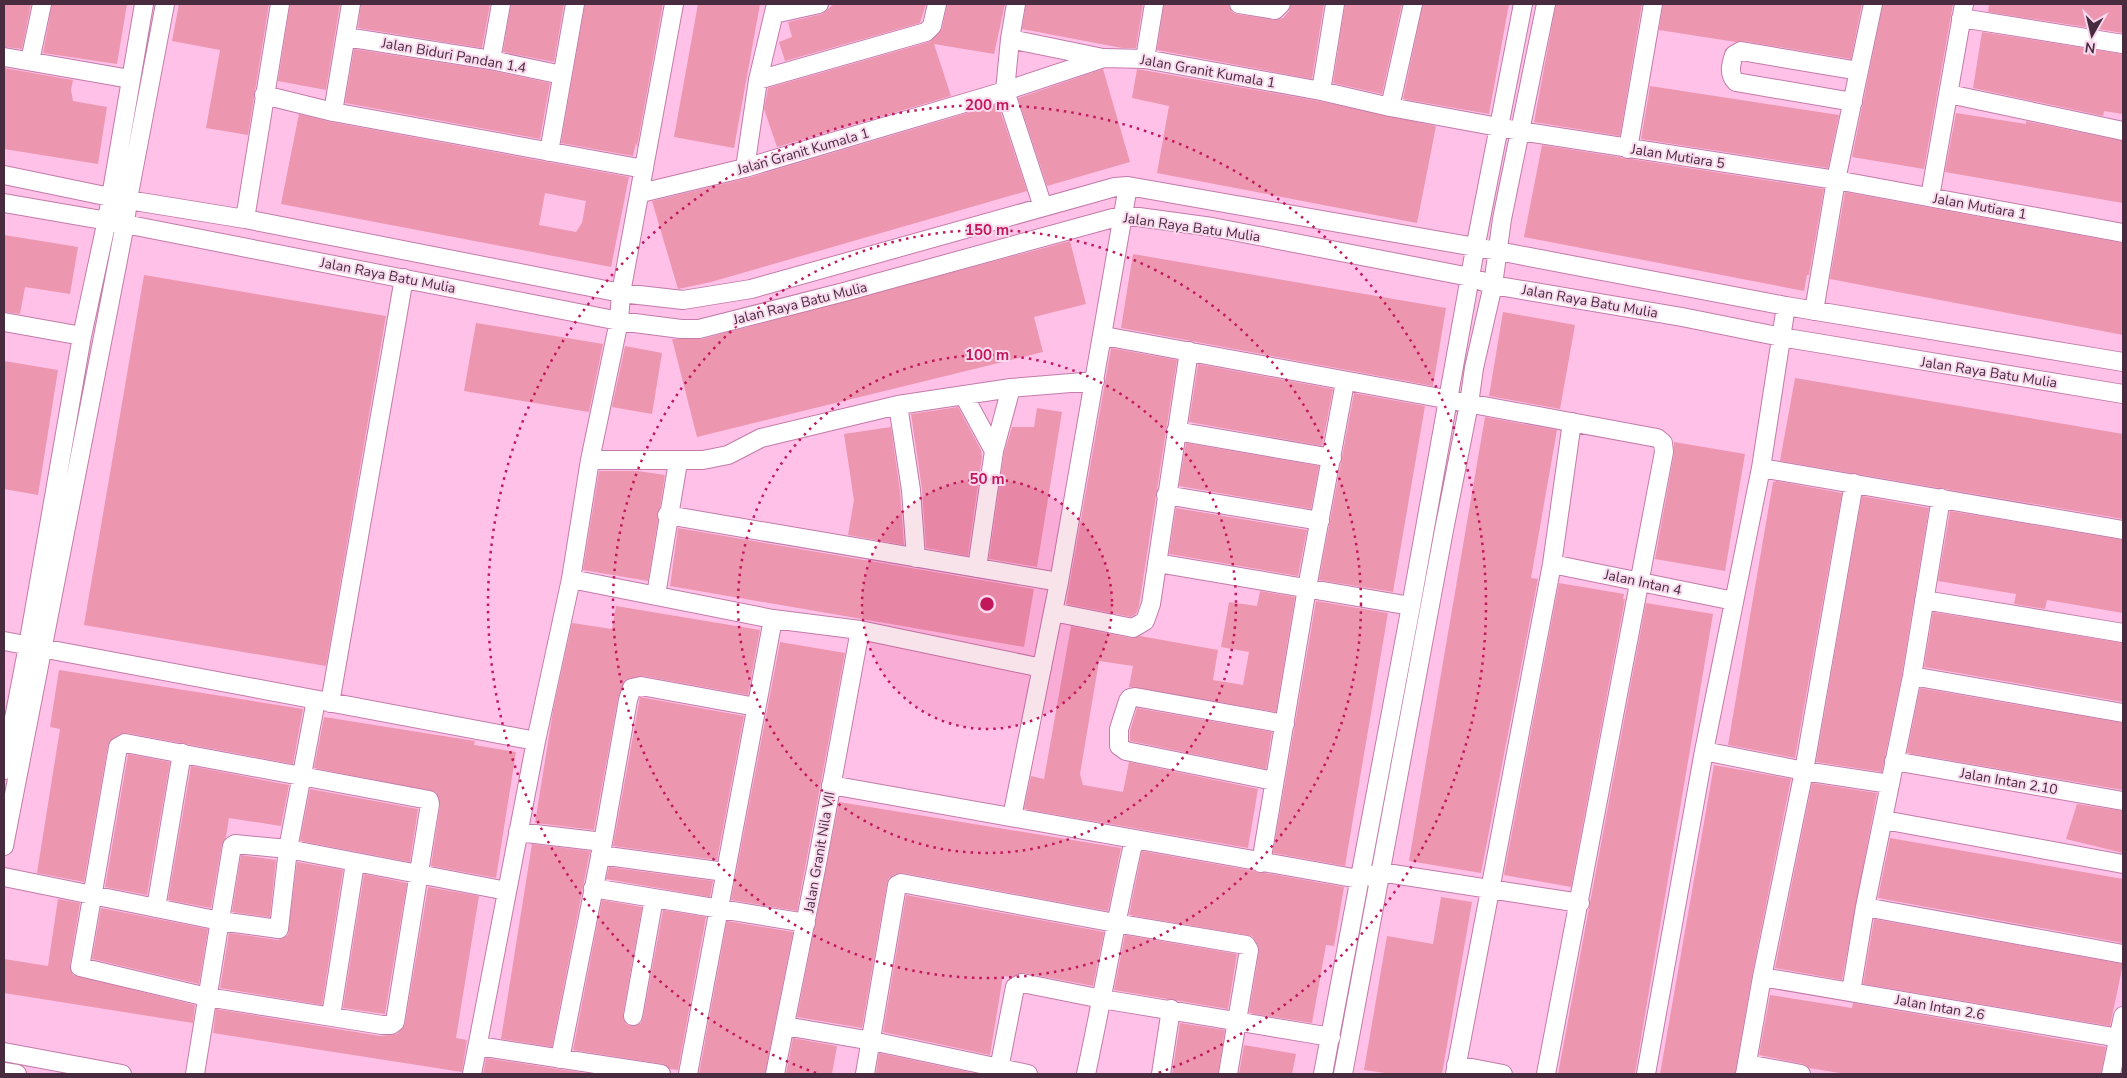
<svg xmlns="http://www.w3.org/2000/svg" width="2127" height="1078" font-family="'Nunito Sans',sans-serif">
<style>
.building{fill:#ed96b0;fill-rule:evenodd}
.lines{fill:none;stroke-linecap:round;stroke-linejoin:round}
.minor-casing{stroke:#c37baa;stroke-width:20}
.minor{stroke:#fff;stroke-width:18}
.ring{fill:none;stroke:#c2185b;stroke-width:2.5;stroke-dasharray:2.5 5}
.labels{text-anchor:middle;stroke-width:4;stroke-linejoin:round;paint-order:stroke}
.street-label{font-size:14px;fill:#492b3f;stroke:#f9d9ed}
.centre{fill:#c2185b;stroke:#f9d9ed;stroke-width:2.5}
.ring-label{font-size:15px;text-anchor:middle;font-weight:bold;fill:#c2185b;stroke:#f9d9ed;stroke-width:4;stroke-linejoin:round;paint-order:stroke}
</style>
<rect width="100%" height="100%" fill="#ffc1e8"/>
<!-- building -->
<path class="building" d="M4,4H31L22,49L4,47Z
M52,4H127L117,64L43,53Z
M179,4H269L248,135L206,128L220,50L172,41Z
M290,4H340L326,90L278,81Z
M361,4H490L482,48L358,28Z
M511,4H564L554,62L503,52Z
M585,4H663L637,147L636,143L633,156L561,143Z
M698,4H760L734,148L674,137Z
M834,4H926L920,23L785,61L779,42L792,37L788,22L822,14Z
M947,4H1005L994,54L934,44L951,96L777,147L764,109L768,88L929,42L942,29Z
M1026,4H1143L1136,48H1122L1022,29Z
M1164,4H1223L1229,5L1232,12L1237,14L1274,20L1283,18L1289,11L1291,4H1324L1312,79L1157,50Z
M1345,4H1402L1382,94L1333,83Z
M1423,4H1509L1489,114L1403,99Z
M1556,4H1642L1620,136L1534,122Z
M1663,4H1862L1851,59L1743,41L1736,42L1659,30Z
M1883,4H1953L1924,169L1852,157Z
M1989,4H2123V33L1988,12Z
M1982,32L2123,54V114L2104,111L2103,116L1973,88Z
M354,49L489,70L550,83L540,139L345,103Z
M4,68L73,80L71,90L73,101L107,107L98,164L4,149Z
M1103,69L1130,162L1047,186L1018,98Z
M1137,69L1319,101L1436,126L1417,223L1157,173L1169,106L1132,98Z
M1650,86L1839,115L1828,168L1641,139Z
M998,104L1027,191L711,282L678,289L652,201L748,178Z
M1956,113L2026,124V121L2123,141V203L1945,172Z
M299,114L331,122L629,177L611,267L281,204ZM545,193L586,201L582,223L576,232L539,225Z
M1542,145L1824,189L1809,275H1807L1804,291L1524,237Z
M1845,192L2123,243V335L1830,279Z
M4,235L78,247L70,294L25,287L20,314L4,312Z
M1070,241L1086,304L1034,317L1043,352L697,437L672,339H702Z
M1133,254L1446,308L1433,386L1121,328Z
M144,275L386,316L326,666L84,625Z
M1503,312L1575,325L1560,409L1489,396Z
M476,323L603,344L589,412L464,391Z
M625,346L662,353L652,414L612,407Z
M1111,348L1177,360L1139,606L1136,614L1131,617L1066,604Z
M4,361L58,370L38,495L4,489Z
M1198,364L1333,389L1322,446L1189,422Z
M1795,378L2123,434V519L1780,461Z
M1354,393L1425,406L1393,592L1319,580Z
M958,407L981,450L982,457L968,556L926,548L922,489L911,414Z
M1037,408L1062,412L1037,567L989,559L1004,453L1012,427H1034Z
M1485,417L1557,430L1531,578L1538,579L1481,873L1409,861Z
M891,427L900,491L904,545L848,535L854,500L844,434Z
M1674,442L1745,454L1725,571L1655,559L1674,454Z
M1186,443L1319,466L1311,509L1179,486Z
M599,471H638L665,475L660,508L657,514L658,520L648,581L583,570Z
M1777,481L1842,493L1795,758L1728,745L1773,482Z
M1862,496L1929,508L1902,674L1882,772L1816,762Z
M1176,508L1307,530L1298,576L1169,554Z
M1950,511L2123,540V613L2047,600L2045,609L2014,604L2016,594L1938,581Z
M678,528L1034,589L1024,647L670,586Z
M1559,583L1624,594L1623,599H1625L1571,887L1504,875Z
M1260,591L1295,597L1276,712L1129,687L1133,666L1099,661L1080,774L1083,785L1123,792L1129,762L1258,789L1248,848L1024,809L1031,776L1044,779L1071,626L1131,638L1140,636L1218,650L1213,680L1243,685L1249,652L1221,647L1225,625L1229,602L1257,606Z
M1316,601L1388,613L1345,866L1273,853Z
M1646,603L1713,614L1635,1074H1558Z
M616,606L760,630L748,695L643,676L625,680L618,698L594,830L535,823L553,711L572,623L612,629Z
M1933,612L2123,643V702L1924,667Z
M780,642L845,653L797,911L731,900Z
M59,670L303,709L293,764L127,733L120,734L110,741L108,745L84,882L37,873L60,729L50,727Z
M1920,688L2123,723V790L1907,753Z
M640,697L744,716L717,860L613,846Z
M1137,708L1272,732L1266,769L1130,741V731Z
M324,717L475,741L474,745L516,752L496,878L431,866L440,806L436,792L314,768Z
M128,754L170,762L147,895L105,887Z
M1714,765L1791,779L1752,975L1735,1074H1660Z
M191,766L289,785L281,826L229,818L226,837L222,844L211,908L168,900Z
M1812,783L1877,793L1842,980L1775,968Z
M310,789L418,809L410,862L300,841Z
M839,802L1121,848L1108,911L903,873L896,874L889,878L887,883L862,1028L797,1017Z
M2077,804L2123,811V853L2066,839Z
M1890,838L2123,879V943L1878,898Z
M532,844L590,851L552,1047L501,1039Z
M1142,851L1344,887L1334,946L1326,945L1312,1023L1249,1013L1259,952L1258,945L1252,936L1129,915Z
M241,855L276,860L270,917L232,912Z
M297,862L343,870L322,1005L220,988L229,933L278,940L288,935Z
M609,867L713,881L710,897L606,879Z
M364,874L407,883L385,1014L343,1008Z
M428,887L479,896L456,1038L467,1040L462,1072L213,1033L216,1009L380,1036L397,1034L405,1024Z
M906,895L1104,932L1093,986L1024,973L1011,977L1003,976L990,1055L883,1032Z
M1441,897L1472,902L1442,1074H1392L1364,1070L1387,936L1433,944Z
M58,899L80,903L70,965L73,975L195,1005L193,1023L4,993V959L48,966Z
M602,900L642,907L623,1014L626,1024L632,1026L641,1023L643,1018L663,910L706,917L678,1070L670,1069L663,1064L573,1050Z
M101,908L208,929L199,984L92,959Z
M1874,919L2123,964L2110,1026L1863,984Z
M727,921L793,932L765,1074H699Z
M1125,935L1237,954L1228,1009L1114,990Z
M1770,995L1852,1008L1853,1003L2106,1047L2101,1074H1846L1809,1068L1803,1064L1759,1055Z
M1180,1023L1225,1030L1218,1074H1172Z
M793,1038L837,1046L832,1074H786Z
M1244,1045L1296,1054L1292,1074H1239Z
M879,1053L978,1074H876Z
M486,1058L558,1069L592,1074H483Z"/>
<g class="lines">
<!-- minor casing -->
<g class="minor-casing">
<path id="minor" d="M1016,4L1010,39L1005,91L1043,207
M1239,4L1275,10L1281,4
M774,14L819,4
M1961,18L2123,44
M346,37L491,60L562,75
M1010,39L1103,58
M4,57L130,79
M1145,59L1154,4
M491,60L501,4
M30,61L42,4
M758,80L926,32L932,26L937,4
M1321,91L1335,4
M1949,94L2123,131
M264,95L333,112L644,169
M1853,102L1736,82C1728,74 1731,64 1734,55L1741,51L1859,71
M1390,107L1413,4
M333,112L351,4
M1628,149L1653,4
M549,152L575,4
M745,168L758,80L776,4
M4,175L110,197L245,219L621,293L683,300L751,289L1115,187L1128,186L1498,251L1786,306L2123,362
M641,193L745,168L1005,91L1104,58L1145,59L1321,91L1390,107L1520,131L1836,180L2123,233
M1930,197L1964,4
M4,203L125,224L619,321L681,329H699L844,292L1124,215L1212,227L1470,277L1493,285L1682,317L1781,337L2123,394
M245,219L280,4
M1814,311L1836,180L1873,4
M4,322L82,336
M1104,336L1657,438L1663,443L1664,452L1546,1074
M964,396L994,451
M898,405L911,490L916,558
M1176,431L1332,458
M590,460H703L728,455L761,438L898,405L1011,388L1095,381
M1761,468L2123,530
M1166,495L1320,521
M667,515L1059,582
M1157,563L1411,606
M1552,564L1734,601
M977,568L994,451L1011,388
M571,579L773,619L860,630L1042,668
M656,595L678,462
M1924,600L2123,633
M1053,612L1133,628L1145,621L1151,604L1189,351
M4,641L536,741
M1912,676L2123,713
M330,703L404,278
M125,743L429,800L430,804L395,1022L391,1025H382L207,997L80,967L118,747Z
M1704,751L1804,771L1890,784
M1894,761L2123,801
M4,770L28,646L82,336L107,220L144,4
M1274,781L1126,751L1119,746V729L1128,701L1130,698L1135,697L1285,724
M831,785L1359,879L1380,872L1580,903
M1012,817L1059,582L1128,186
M1884,820L2123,864
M518,832L603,842
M4,846L125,224L128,199L165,4
M600,855L725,872
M1261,863L1307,588L1345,382
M4,877L220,921L279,929L288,849L316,700
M593,888L806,923
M1865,907L2123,954
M156,908L182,753
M1762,977L2119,1038
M1851,992L1865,907L1912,676L1941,498
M331,1016L355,863
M633,1016L654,898
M785,1026L872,1041L1028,1074
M478,1046L661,1074
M4,1052L122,1074
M560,1059L603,842L628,700L632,688L641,686L756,707
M1747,1064L1801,1074
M1456,1065L1503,1074
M4,1072L17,1074
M195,1074L232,846L235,844L288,849L507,891
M472,1074L536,741L571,579L590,460L619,321L621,293L674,4
M688,1074L773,619
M775,1074L816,869L860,630
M865,1074L897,885L901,883L1115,923L1246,945L1249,950L1228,1074
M998,1074L1015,987L1022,983L1102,999L1331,1037
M1086,1074C1103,996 1116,918 1134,840
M1161,1074L1171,1009
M1323,1074L1411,606L1475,249L1523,4
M1343,1074L1444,530L1469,404L1474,368L1493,285L1502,219L1546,4
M1455,1074L1552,564L1572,422
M1646,1074L1704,751L1761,468L1786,306
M1745,1074L1762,977L1804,771L1854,483
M2111,1074L2123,1016"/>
</g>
<!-- minor -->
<use href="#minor" class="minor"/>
</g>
<!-- distance rings -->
<circle cx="987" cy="604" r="125" fill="#c2185b" fill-opacity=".12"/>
<g class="ring">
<circle cx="987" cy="604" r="125"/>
<circle cx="987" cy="604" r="249"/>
<circle cx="987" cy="604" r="374"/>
<path d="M816 1073A499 499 0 1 1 1158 1073"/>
</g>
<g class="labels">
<!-- street labels -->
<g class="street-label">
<text transform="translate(454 55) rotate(10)" y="5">Jalan Biduri Pandan 1.4</text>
<text transform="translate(1208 71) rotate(10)" y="5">Jalan Granit Kumala 1</text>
<text transform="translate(803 151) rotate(-16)" y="5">Jalan Granit Kumala 1</text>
<text transform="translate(1678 156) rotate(9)" y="5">Jalan Mutiara 5</text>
<text transform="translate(1980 206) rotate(10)" y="5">Jalan Mutiara 1</text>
<text transform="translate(1192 227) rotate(8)" y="5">Jalan Raya Batu Mulia</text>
<text transform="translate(388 275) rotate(11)" y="5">Jalan Raya Batu Mulia</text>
<text transform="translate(1590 301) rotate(10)" y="5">Jalan Raya Batu Mulia</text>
<text transform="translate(800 303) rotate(-14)" y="5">Jalan Raya Batu Mulia</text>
<text transform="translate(1989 372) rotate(9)" y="5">Jalan Raya Batu Mulia</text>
<text transform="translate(1643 582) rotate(12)" y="5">Jalan Intan 4</text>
<text transform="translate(2009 781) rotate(10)" y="5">Jalan Intan 2.10</text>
<text transform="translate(819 852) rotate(-80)" y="5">Jalan Granit Nila VII</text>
<text transform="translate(1940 1007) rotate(10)" y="5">Jalan Intan 2.6</text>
</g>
</g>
<circle cx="987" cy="604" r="8" class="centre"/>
<g class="ring-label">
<text x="987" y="110">200 m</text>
<text x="987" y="235">150 m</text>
<text x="987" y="360">100 m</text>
<text x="987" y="484">50 m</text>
</g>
<!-- border -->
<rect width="2127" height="1078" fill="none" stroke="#492b3f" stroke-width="10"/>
<!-- north arrow -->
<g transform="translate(2092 35) rotate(188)" stroke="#f9d9ed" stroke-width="4" paint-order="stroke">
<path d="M0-4L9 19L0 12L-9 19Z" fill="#492b3f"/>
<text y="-8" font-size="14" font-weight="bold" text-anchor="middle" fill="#492b3f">N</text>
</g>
</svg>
